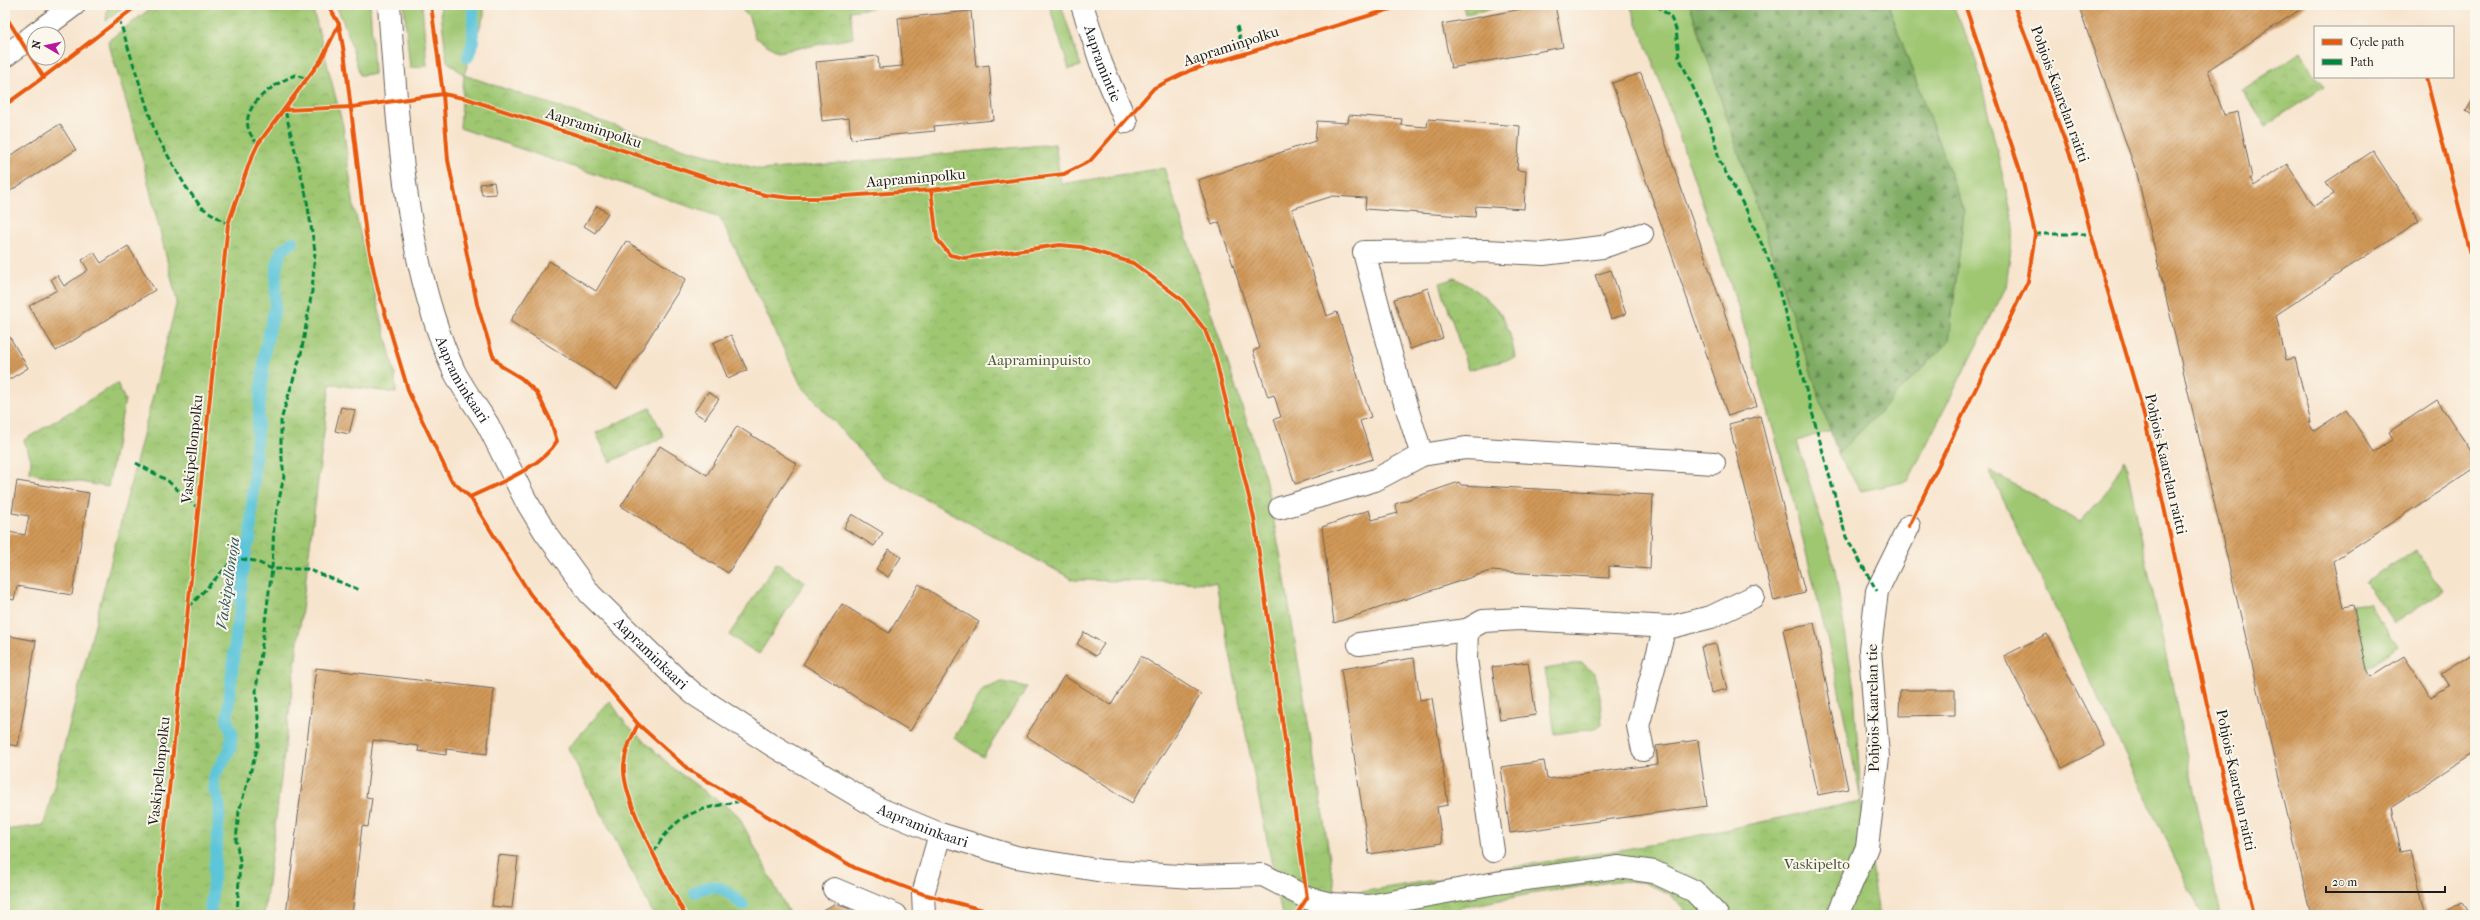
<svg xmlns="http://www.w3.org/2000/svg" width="2480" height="920" font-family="'IM FELL French Canon',serif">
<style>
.green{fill:#9fc772;stroke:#5e7247}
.forest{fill:url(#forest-firs);stroke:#4e6440}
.park{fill:url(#park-crowns);stroke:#5e7247}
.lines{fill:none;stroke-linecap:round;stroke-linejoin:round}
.stream{stroke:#5cc5d9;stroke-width:12}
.building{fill:url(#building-hatch)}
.lane-casing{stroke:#69625a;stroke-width:24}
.street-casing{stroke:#69625a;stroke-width:24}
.lane{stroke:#fff;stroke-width:22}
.street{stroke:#fff;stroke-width:22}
.quiet{stroke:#00873e;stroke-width:3;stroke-dasharray:6 3;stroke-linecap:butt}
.cycleway-casing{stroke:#fbf7ec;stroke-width:6}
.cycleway{stroke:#e8590c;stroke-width:4}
.labels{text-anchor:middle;stroke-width:4;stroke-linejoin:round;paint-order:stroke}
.street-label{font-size:15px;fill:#1c1c1c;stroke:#fbf7ec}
.park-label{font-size:15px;fill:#4a583a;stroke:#fbf7ec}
.water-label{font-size:16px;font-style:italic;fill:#32575e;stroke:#fbf7ec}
</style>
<defs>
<pattern id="forest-firs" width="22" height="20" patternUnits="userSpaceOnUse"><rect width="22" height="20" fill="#7fac64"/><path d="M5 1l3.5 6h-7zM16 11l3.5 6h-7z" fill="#678b52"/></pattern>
<pattern id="park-crowns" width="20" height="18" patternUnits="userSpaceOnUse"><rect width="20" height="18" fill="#9fc772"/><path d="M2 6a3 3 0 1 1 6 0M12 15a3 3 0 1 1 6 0" fill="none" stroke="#88aa62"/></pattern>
<pattern id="building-hatch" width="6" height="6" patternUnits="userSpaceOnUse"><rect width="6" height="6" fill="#d19959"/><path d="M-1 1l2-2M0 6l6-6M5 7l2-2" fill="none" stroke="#a97c49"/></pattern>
</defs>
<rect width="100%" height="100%" fill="#fbf7ec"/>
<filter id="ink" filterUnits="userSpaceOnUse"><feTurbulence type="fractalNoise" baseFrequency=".025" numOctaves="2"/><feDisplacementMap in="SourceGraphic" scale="8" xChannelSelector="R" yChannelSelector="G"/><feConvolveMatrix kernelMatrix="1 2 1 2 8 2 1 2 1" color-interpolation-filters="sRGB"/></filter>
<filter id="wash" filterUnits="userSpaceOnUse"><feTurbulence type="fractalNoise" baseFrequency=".012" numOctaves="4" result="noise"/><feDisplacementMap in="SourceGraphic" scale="16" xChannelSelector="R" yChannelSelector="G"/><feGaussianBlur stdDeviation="0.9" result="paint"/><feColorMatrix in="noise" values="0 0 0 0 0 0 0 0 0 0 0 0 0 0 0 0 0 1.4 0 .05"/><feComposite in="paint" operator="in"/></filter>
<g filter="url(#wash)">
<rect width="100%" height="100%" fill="#f7e4cd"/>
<!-- green -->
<path class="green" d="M108,5H127L106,21Z
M336,5H370L374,74L360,75L347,31Z
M404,5H422L427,66L410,68Z
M440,5H484V15L464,75L447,61Z
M1049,5H1061L1081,66L1069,69Z
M1463,5H1510L1465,14Z
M1630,5H1690L1831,430L1797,441L1834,564L1854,689L1861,801L1835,671L1793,499L1738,306L1663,89Z
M1888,5H1953L1976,60L2014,225L2006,287L1908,481L1861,491L1838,454L1949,341L1964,212Z
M2125,459L2220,915H2202L1989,470L2080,522L2103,497Z
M2369,603L2398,646L2367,669L2353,605Z"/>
<!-- forest -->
<path class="forest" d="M1690,5H1888L1964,212L1949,341L1838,454Z"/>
<!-- park -->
<path class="park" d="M155,5H312L343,126L354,208L395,374L396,393L330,384L264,915H5V830L44,825L177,301L139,145L108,41Z
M744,5H872V8L850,11L853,38L778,52L755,37L749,17L743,11Z
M2301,52L2315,77L2324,87L2265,126L2242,90Z
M464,75L681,148L762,170L1055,144L1061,184L1164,168L1265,477L1283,568L1336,896L1662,843L1861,801L1879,915H1690L1669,893L1642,882L1617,881L1530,894L1459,908L1457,915H1282L1216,583L1074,580L883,476L801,385L720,217L460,128Z
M1455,278C1494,301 1508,312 1515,358L1468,370L1440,283Z
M117,383L125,400L108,487L30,473L31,459L24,440Z
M650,408L664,437L610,462L596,433Z
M2415,550L2443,591L2394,623L2366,582Z
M776,563L805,582L759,654L729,635Z
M1582,663L1594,673L1600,696L1602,725L1595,728L1555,734L1545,669Z
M1002,682L1027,687L983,757L954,738L983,689Z
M610,701L625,723L674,769L738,815L790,915H654L568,748Z"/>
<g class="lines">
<!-- stream -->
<path class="stream" d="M468,57L473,41V5
M695,892C718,880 725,890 743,905
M210,915L220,808L214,787V776L230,750L232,732L227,721L237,625L241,608L240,597L246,548L250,540L256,445L265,350L275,307L276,269L281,251L293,242"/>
</g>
<g id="blocks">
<!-- building -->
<path class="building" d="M1543,5H1555L1563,47L1451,68L1442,24Z
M2078,5H2307L2208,70L2224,115L2238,112L2252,178H2250L2254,186L2287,164L2314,206L2334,194L2326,182L2373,151L2419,221L2276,315L2286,360L2295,358L2311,423H2308L2314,431L2346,410L2374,452L2393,439L2389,432L2437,400L2475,457V468L2333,561L2343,607L2353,605L2367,669L2371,677L2404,656L2431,697L2449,686L2441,674L2475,652V752L2392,807L2401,852L2410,850L2426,915H2311L2137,174Z
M971,11L976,67L989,65L994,120L934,126L935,131L851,139L849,118L822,121L816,62L878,56L879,68L903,66L898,18Z
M1641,73L1757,406L1728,416L1612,83Z
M2475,96V117L2466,111Z
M1349,115L1402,119L1401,125L1427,127L1428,119L1520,126L1517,170L1526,171L1524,209L1476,206L1475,217L1365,209L1366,198L1333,196L1292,209L1327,316L1337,312L1371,417L1360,421L1373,459L1295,484L1274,419L1281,417L1274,395L1268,397L1253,351L1260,348L1219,222L1212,225L1198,180L1315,141L1317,121L1348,123Z
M60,124L76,150L5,194V159Z
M494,182L496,194L482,195L480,184Z
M597,206L608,213L595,233L584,226Z
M626,241L686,279L617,389L510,321L549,261L596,291Z
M128,246L155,290L56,351L29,306L57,290L51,279L57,275L64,286L88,270L82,260L94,252L101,263Z
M1611,270L1626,314L1611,319L1595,275Z
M1428,288L1443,338L1410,349L1394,299Z
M5,329L28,368L5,382Z
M731,335L747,370L728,379L713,343Z
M708,392L719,399L705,419L694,412Z
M341,407L355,410L349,434L335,431Z
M1760,416L1805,593L1774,601L1729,424Z
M737,426L797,464L728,573L621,506L660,446L707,475Z
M17,481L89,493L72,595L17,586L14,600L5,598L8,584H5V552L9,532L25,535L29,516L12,513Z
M1459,482L1461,485L1653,495L1650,569L1609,566V578L1490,571L1334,623L1322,527L1369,510L1372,520L1398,513L1395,504Z
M852,514L883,533L874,546L844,528Z
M889,549L901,557L888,577L876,569Z
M919,584L979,622L910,731L803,664L842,604L889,633Z
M1814,623L1848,789L1818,795L1783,629Z
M1084,632L1104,644L1096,656L1077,644Z
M2047,634L2105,746L2062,768L2004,656Z
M5,635L36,641L18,746L5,744Z
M1716,644L1727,689L1711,693L1701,647Z
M1141,656L1201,694L1132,803L1026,736L1064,676L1111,705Z
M1414,658L1420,700L1432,698L1441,754L1448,805L1437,807L1442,843L1369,854L1341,669Z
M1528,662L1536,715L1500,720L1492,667Z
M316,668L494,689L487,754L446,749V755L418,751L419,746L373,740L366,797L372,798L368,827L362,826L352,915H286Z
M1900,690H1955V715L1899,716Z
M1698,740L1707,806L1510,833L1501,767L1544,761L1547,779L1658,764L1656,746Z
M498,855L518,857L512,908L492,906Z
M2462,902L2471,915H2441Z
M835,904L868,915H818L817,913Z"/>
</g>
</g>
<g filter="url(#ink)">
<use href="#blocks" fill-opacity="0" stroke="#69625a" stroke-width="1"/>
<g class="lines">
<!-- lane casing -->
<g class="lane-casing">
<g id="lane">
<path id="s1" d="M488,425L525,499L545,532L590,594L678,680L694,694L772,745L880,809L940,834L1016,857L1103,871L1193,877L1263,875L1307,898L1331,904L1369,906L1496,883L1619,867L1654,872L1694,891L1717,915"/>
<path d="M1422,455L1399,384L1364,252L1486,251L1543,254L1602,247L1642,234"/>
<path d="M1280,508L1375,480L1422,455L1466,448L1714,463"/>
<path d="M1467,630L1466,659L1493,851"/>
<path d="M1359,644L1467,630L1483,621L1521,619L1671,627L1711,617L1753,597"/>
<path d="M1643,750L1638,726L1665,627"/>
<path d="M834,889L896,915"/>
<path d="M924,915L923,894L940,834"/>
<path d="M1838,915L1867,847L1878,757L1870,649L1877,591L1909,526"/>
</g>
</g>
<!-- street casing -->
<g class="street-casing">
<g id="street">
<path id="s2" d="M389,5C398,125 404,260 454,371C463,389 477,407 488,425"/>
<path id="s3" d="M1082,5L1101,63L1126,122"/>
<path d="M35,34L74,5"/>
<path d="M5,56L34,35"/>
</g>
</g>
<!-- lane -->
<use href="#lane" class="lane"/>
<!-- street -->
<use href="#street" class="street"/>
<!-- quiet -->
<path class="quiet" d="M1657,5L1671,18L1676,29L1679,57L1710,124L1720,162L1748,213L1774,272L1846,537L1877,591
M119,19L156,135L186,187L201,207L228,224
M1237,26L1244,54
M258,144C228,114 269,86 295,75L308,79
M2035,234H2091
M136,463L168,481L198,508
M189,607L230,563L241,559L255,561L272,569H307L360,590
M654,852C676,812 698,809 741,801
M237,915L240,860L236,841L239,811L258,746L259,731L256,690L272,569L274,524L284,476L281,450V420L301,354L312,291L315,251L306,195L285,110"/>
<!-- cycleway casing -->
<g class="cycleway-casing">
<path id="cycleway" d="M328,5L339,24L345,59L366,235L378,290L409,393L451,480L470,497L530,594L638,724L689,770L855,868L923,894L1002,915
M431,5L443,94L448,160L477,304L493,356L501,366L521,378L537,393L550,419L557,441C542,467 497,484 470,497
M2014,5L2073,163L2091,234L2143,411L2253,915
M8,20L44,78
M2426,77L2475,270
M5,105C51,73 94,38 138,5
M285,110L352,107L443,94L468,99L731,186L765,195L791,198H817L931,190L1064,174L1090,161L1154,88L1191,70L1404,5
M931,190L937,239L950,255L964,258L1060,245L1081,247L1133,263L1181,299L1205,330L1215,356L1254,518L1307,898L1296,915
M1909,526L2028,281L2035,234L2020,170L1965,5
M638,724C632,737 625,750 624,765C621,800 667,880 685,915
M156,915L228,224L250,161L258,144L321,60L339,24"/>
</g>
<!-- cycleway -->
<use href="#cycleway" class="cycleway"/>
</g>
</g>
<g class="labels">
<!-- street labels -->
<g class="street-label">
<text transform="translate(1231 46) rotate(-18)" y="5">Aapraminpolku</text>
<text dy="5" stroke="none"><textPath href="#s3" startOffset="62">Aapramintie</textPath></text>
<text transform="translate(2060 94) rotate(70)" y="5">Pohjois-Kaarelan raitti</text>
<text transform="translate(594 128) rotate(18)" y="5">Aapraminpolku</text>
<text transform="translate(916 178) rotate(-5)" y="5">Aapraminpolku</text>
<text dy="5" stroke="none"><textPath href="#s2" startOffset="385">Aapraminkaari</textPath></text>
<text transform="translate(192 449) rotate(-84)" y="5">Vaskipellonpolku</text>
<text transform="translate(2166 464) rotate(77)" y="5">Pohjois-Kaarelan raitti</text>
<text dy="5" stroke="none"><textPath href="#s1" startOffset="283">Aapraminkaari</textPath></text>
<text transform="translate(1873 708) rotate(-91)" y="5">Pohjois-Kaarelan tie</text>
<text transform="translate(159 771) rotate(-84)" y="5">Vaskipellonpolku</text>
<text transform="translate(2236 780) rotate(78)" y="5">Pohjois-Kaarelan raitti</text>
<text dy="5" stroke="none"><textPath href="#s1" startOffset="607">Aapraminkaari</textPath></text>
</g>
<!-- park labels -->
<g class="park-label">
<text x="1039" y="365">Aapraminpuisto</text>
<text x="1817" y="869">Vaskipelto</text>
</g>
<!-- water labels -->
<g class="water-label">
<text transform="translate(227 583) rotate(-82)" y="6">Vaskipellonoja</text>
</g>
</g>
<!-- margin -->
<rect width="2480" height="920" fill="none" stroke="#fbf7ec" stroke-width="20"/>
<!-- legend -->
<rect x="2314" y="26" width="140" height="52" fill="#fbf7ec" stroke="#a29f99"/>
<rect x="2322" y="39" width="20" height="6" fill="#e8590c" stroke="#a29f99"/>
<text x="2350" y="46" font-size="12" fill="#1c1c1c">Cycle path</text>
<rect x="2322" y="59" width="20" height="6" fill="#00873e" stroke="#a29f99"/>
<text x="2350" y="66" font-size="12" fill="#1c1c1c">Path</text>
<!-- north arrow -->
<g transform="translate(46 46) rotate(279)"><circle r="19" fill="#fbf7ec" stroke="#a29f99"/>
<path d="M0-3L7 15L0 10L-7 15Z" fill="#b5179e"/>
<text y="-6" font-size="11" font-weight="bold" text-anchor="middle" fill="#1c1c1c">N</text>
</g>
<!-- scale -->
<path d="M2326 886v6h119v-6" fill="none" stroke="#1c1c1c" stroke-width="2"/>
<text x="2332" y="886" font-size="12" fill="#1c1c1c" stroke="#fbf7ec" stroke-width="3" paint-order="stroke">20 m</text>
</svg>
